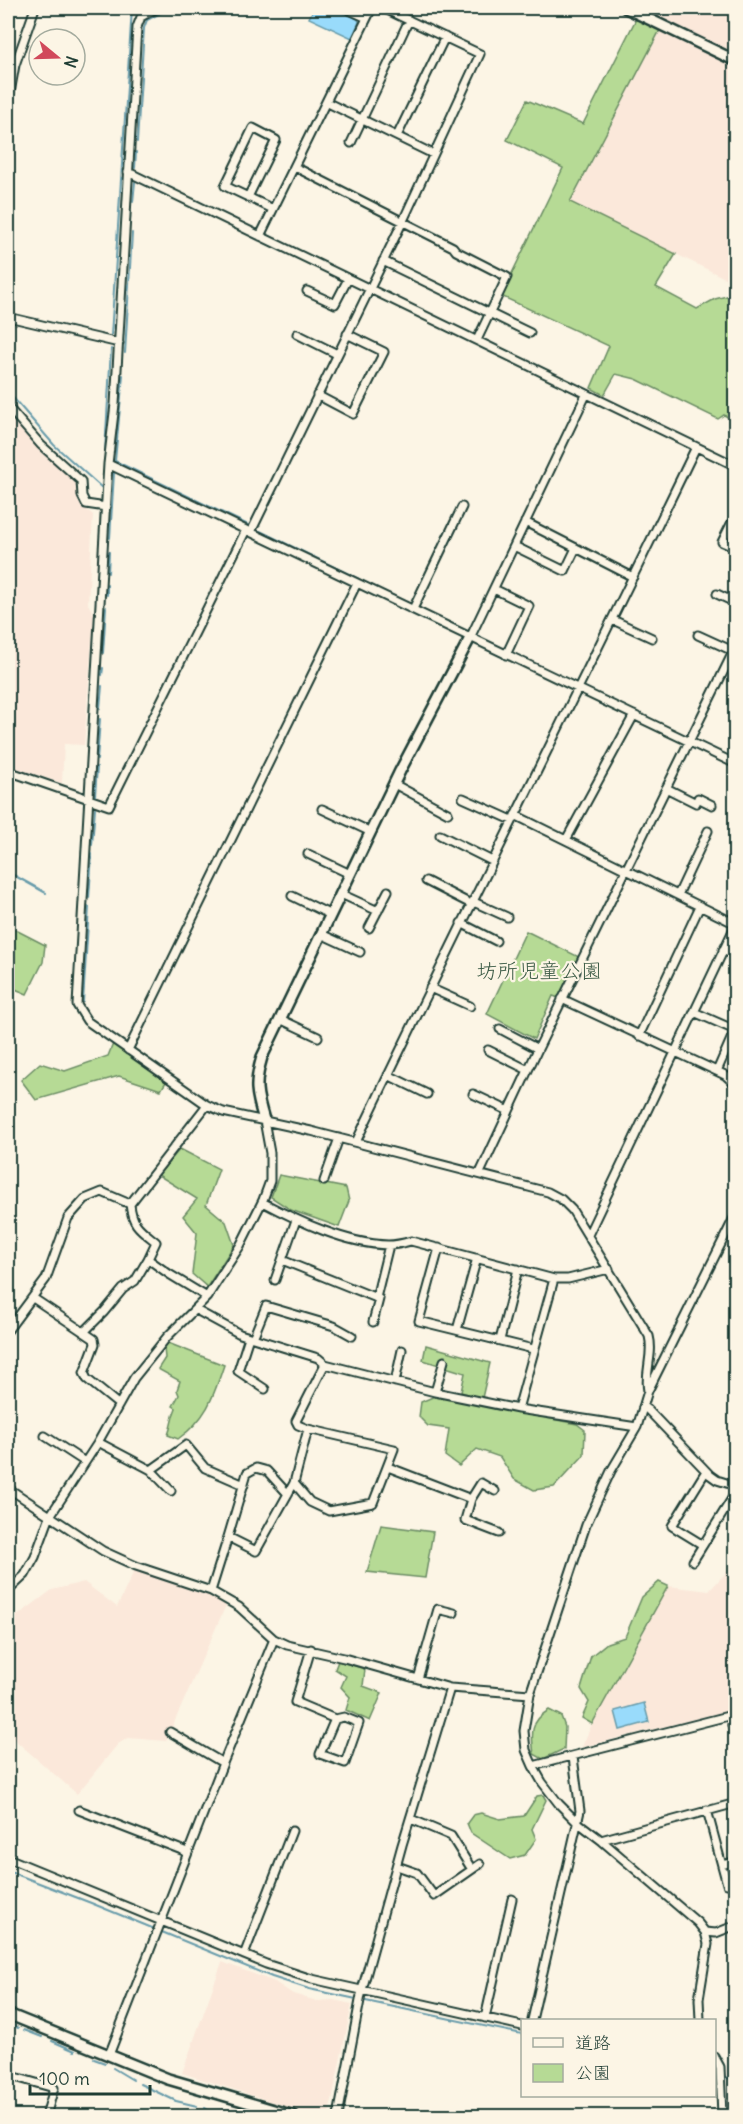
<svg xmlns="http://www.w3.org/2000/svg" width="743" height="2124" font-family="Delius,'Klee One',sans-serif">
<style>
.built{fill:#fbe8da}
.green{fill:#b6da95;stroke:#6a8c64;stroke-width:1.5}
.water{fill:#99dbfb;stroke:#689cab;stroke-width:1.5}
.lines{fill:none;stroke-linecap:round;stroke-linejoin:round}
.stream{stroke:#689cab;stroke-width:2}
.street-casing{stroke:#1f3d34;stroke-width:11}
.secondary-casing{stroke:#1f3d34;stroke-width:14}
.street{stroke:#fcf5e5;stroke-width:7}
.secondary{stroke:#fcf5e5;stroke-width:9}
.labels{text-anchor:middle;stroke-width:4.5;stroke-linejoin:round;paint-order:stroke}
.park-label{font-size:21px;fill:#3d5c47;stroke:#fcf5e5}
</style>
<rect width="100%" height="100%" fill="#fcf5e5"/>
<filter id="ink" filterUnits="userSpaceOnUse"><feTurbulence type="fractalNoise" baseFrequency=".0167" numOctaves="2"/><feDisplacementMap in="SourceGraphic" scale="12" xChannelSelector="R" yChannelSelector="G"/><feConvolveMatrix kernelMatrix="1 2 1 2 8 2 1 2 1" color-interpolation-filters="sRGB"/></filter>
<g filter="url(#ink)">
<!-- built -->
<path class="built" d="M638,8H735V54Z
M660,30L735,66V283L570,202Z
M8,414L37,447L78,484V502L93,515L88,604L94,614L84,745L64,744L62,783L8,766Z
M735,1563V1709L582,1747L592,1724L668,1586L709,1591Z
M135,1569L211,1595L226,1605L166,1741L128,1738L118,1744L77,1794L8,1734V1608L17,1616L52,1590L84,1582L117,1607Z
M222,1962L275,1982L293,1994L317,2001L333,2000L352,2004L329,2114L325,2116L298,2110L182,2073Z"/>
<!-- green -->
<path class="green" d="M636,19L660,30L570,202L676,254L656,287L697,309L715,299L735,294V421L724,415L718,419L636,379L616,374L604,395L591,388L609,346L501,296L563,168L507,140L527,100L583,124Z
M8,926L45,945L43,962L27,994L8,986Z
M526,931L579,957L559,998L553,996L534,1039L487,1014Z
M113,1044L166,1082L161,1090L119,1076L36,1100L21,1080L40,1063L65,1071L108,1056Z
M180,1149L219,1169L206,1205L226,1222L234,1245L207,1287L192,1274L197,1233L183,1216L197,1199L158,1175Z
M279,1175L346,1188L349,1201L339,1227L291,1210L271,1197Z
M168,1343L224,1365C213,1398 207,1418 178,1439L168,1435C172,1425 171,1419 176,1408L173,1406L179,1395L177,1390L180,1381L158,1369L165,1358L164,1348Z
M426,1345L490,1363L482,1398L461,1392L465,1373L423,1360Z
M435,1396L577,1424L585,1430L584,1455L554,1487L534,1490L514,1479L500,1457L477,1449L459,1466L445,1456L449,1429L428,1426L419,1417L421,1402Z
M381,1525L433,1532L425,1578L367,1572Z
M659,1582L668,1586L592,1724L582,1718L589,1702L581,1689L591,1656L607,1643L625,1637L642,1597Z
M338,1661L365,1669L363,1686L382,1693L370,1721L346,1710L350,1697L341,1687L346,1676L335,1669Z
M549,1710L561,1716L565,1727L564,1749L543,1759L534,1754C531,1734 530,1721 549,1710Z
M543,1795L546,1800L532,1829L536,1839L525,1855L510,1859L471,1833L467,1823L473,1815L481,1813L500,1819L524,1816L537,1796Z"/>
<!-- water -->
<path class="water" d="M314,8H334L358,19L359,22L352,38L309,18Z
M644,1703L649,1722L620,1730L615,1711Z"/>
<g class="lines">
<!-- stream -->
<path class="stream" d="M615,8L626,13
M137,142L144,28L147,20L170,8
M135,168L136,152
M133,202L135,182
M111,336L132,8
M125,353L132,233
M123,375L115,461L248,525
M8,392L54,445L102,488
M105,451L111,349
M260,531L359,579
M110,538L114,473
M108,573L109,552
M107,595V584
M103,653L106,607
M102,675L103,668
M100,708L102,686
M97,760L100,719
M95,796L97,767
M92,845L95,808
M8,872L46,893
M89,898L92,854
M83,1002L89,907
M8,1871L91,1903L272,1977L309,1989L522,2034
M8,2023L18,2028
M24,2030L42,2037
M52,2041L75,2051
M94,2059L105,2063
M113,2068L133,2080
M723,2078L736,2079
M140,2084L176,2101L197,2106
M205,2108L217,2116"/>
<!-- street casing -->
<g class="street-casing">
<path id="street" d="M157,8L141,17L137,27L115,404L108,464L77,1005L87,1021L207,1105L223,1112L311,1131L548,1192L561,1199L572,1210L649,1336C654,1355 644,1372 648,1391
M345,8L367,18
M326,102L433,154
M8,104L15,65L35,8
M397,136L445,37
M351,143L409,20
M295,167L453,247L456,251L507,277L477,340
M128,172L736,466
M248,197L276,140L253,128L225,186L273,209
M260,236L372,8
M383,261L530,333
M307,291L335,304L348,279
M8,317L119,343
M297,334L337,354
M317,395L353,414L384,352L347,334
M8,407L41,445L81,481L82,496L86,504L106,507
M108,464L736,764
M736,514L722,542L736,548
M525,522L633,577
M251,532L402,223L480,54L383,8
M514,546L565,571L576,548
M494,589L529,606L506,655
M717,594L736,603
M413,609L462,507
M613,620L652,638
M698,635L733,651
M470,638L586,395
M8,771L109,806L246,530
M394,784L448,813
M666,788L696,803L698,798L712,805
M463,798L512,820
M322,809L371,832
M515,815L736,924
M440,835L492,861
M566,840L634,715
M308,854L350,874
M426,881L471,904L476,903L507,917
M341,894L378,911
M678,895L708,831
M292,896L331,915
M461,923L496,941
M369,928L388,891
M321,934L360,952
M723,950L736,956
M430,988L470,1006
M562,999L725,1075L736,1085
M694,1012L735,1030L717,1071
M280,1019L318,1037
M500,1029L538,1049
M639,1036L700,906
M128,1050L357,583
M488,1050L528,1070
M388,1075L427,1094
M473,1094L509,1111
M356,1142C467,910 584,679 696,447
M480,1173L538,1049L736,646
M324,1181L339,1138
M262,1202C298,1221 346,1244 388,1245C396,1245 404,1243 411,1241L554,1279H568L609,1269
M588,1235L736,924
M439,1248L419,1321L533,1349
M282,1260L379,1299L373,1322
M275,1280L296,1220
M207,1297L169,1274L148,1259L156,1242C140,1229 132,1225 130,1204L207,1105
M33,1298L94,1339L95,1344L84,1373L87,1379L119,1405
M376,1298L389,1245
M196,1310L240,1334L318,1358L325,1364L435,1392L518,1409L637,1427
M8,1330L46,1279L68,1218L85,1199L102,1192L130,1204
M457,1330L477,1258
M84,1332L104,1312L123,1289L135,1281L148,1259
M249,1337L238,1371L265,1389
M253,1338L266,1306L334,1326L352,1336
M500,1340L518,1269
M395,1382L402,1350
M435,1392L444,1361
M643,1407L648,1410L710,1475L717,1480L736,1486
M518,1409L554,1279
M45,1436L85,1462
M98,1442L151,1470L186,1445L205,1468L244,1485
M388,1467L471,1499
M151,1470L171,1491
M294,1483L310,1502L329,1511L373,1503L394,1449L308,1429
M8,1488L103,1551L136,1566L211,1591L239,1607L274,1639L287,1645L344,1658L450,1688L530,1694
M495,1491L481,1483L471,1499L465,1520L499,1533
M228,1537L247,1473L256,1468L267,1471L288,1494
M703,1545L672,1526L706,1471
M693,1561L736,1492
M8,1591L25,1575L35,1557L50,1516L97,1444L134,1378L167,1337L207,1297L240,1246L263,1200L270,1181V1153L264,1120
M211,1591L228,1537L256,1551L294,1483L308,1429L298,1425L296,1421L325,1364
M311,1649L295,1702L335,1719L344,1717L359,1723L345,1763L320,1754L335,1719
M418,1679L438,1609L454,1613
M732,1725L736,1739
M170,1732L223,1763
M533,1766L736,1714
M79,1810L187,1852
M707,1810L727,1884
M411,1819L451,1836L471,1868
M601,1840L736,1803
M8,1858L266,1964L312,1979L522,2026
M722,1865L736,1861
M397,1866L417,1873L434,1896L480,1864
M705,1932L716,1933L736,1925
M244,1955L292,1831
M485,2018L512,1899
M532,2020L580,1811L573,1757
M700,2020L699,1999L708,1944L705,1932L698,1923L601,1840L576,1821L559,1804L542,1782L533,1766L526,1750L524,1731L530,1694L586,1525L611,1471L637,1427L648,1391L736,1214
M109,2055L223,1763L274,1639
M714,2056L720,2067L722,2116
M8,2075L54,2088L46,2116
M338,2116L362,1990L402,1845L450,1688"/>
</g>
<!-- secondary casing -->
<g class="secondary-casing">
<path id="secondary" d="M626,8L736,61
M264,1120C256,1093 254,1084 262,1057L400,771L470,638
M8,2014L168,2079L294,2116"/>
</g>
<!-- street -->
<use href="#street" class="street"/>
<!-- secondary -->
<use href="#secondary" class="secondary"/>
</g>
</g>
<g class="labels">
<!-- park labels -->
<g class="park-label">
<text x="539" y="978">坊所児童公園</text>
</g>
</g>
<!-- margin -->
<rect width="743" height="2124" fill="none" stroke="#fcf5e5" stroke-width="30"/>
<rect x="15" y="15" width="713" height="2094" fill="none" stroke="#1f3d34" stroke-width="2" filter="url(#ink)"/>
<!-- legend -->
<rect x="521" y="2019" width="195" height="78" fill="#fcf5e5" stroke="#a4ab9e" stroke-width="1.5"/>
<rect x="533" y="2038" width="30" height="9" fill="#fcf5e5" stroke="#a4ab9e" stroke-width="1.5"/>
<text x="575" y="2049" font-size="18" fill="#1f3d34">道路</text>
<rect x="533" y="2064" width="30" height="18" fill="#b6da95" stroke="#a4ab9e" stroke-width="1.5"/>
<text x="575" y="2079" font-size="18" fill="#1f3d34">公園</text>
<!-- north arrow -->
<g transform="translate(57 57) rotate(109)"><circle r="28" fill="#fcf5e5" stroke="#a4ab9e" stroke-width="1.5"/>
<path d="M0-4.5L10 22L0 15L-10 22Z" fill="#d1495b"/>
<text y="-9" font-size="16" font-weight="bold" text-anchor="middle" fill="#1f3d34">N</text>
</g>
<!-- scale -->
<path d="M30 2085v9h120v-9" fill="none" stroke="#1f3d34" stroke-width="3"/>
<text x="39" y="2085" font-size="18" fill="#1f3d34" stroke="#fcf5e5" stroke-width="4.5" paint-order="stroke">100 m</text>
</svg>
